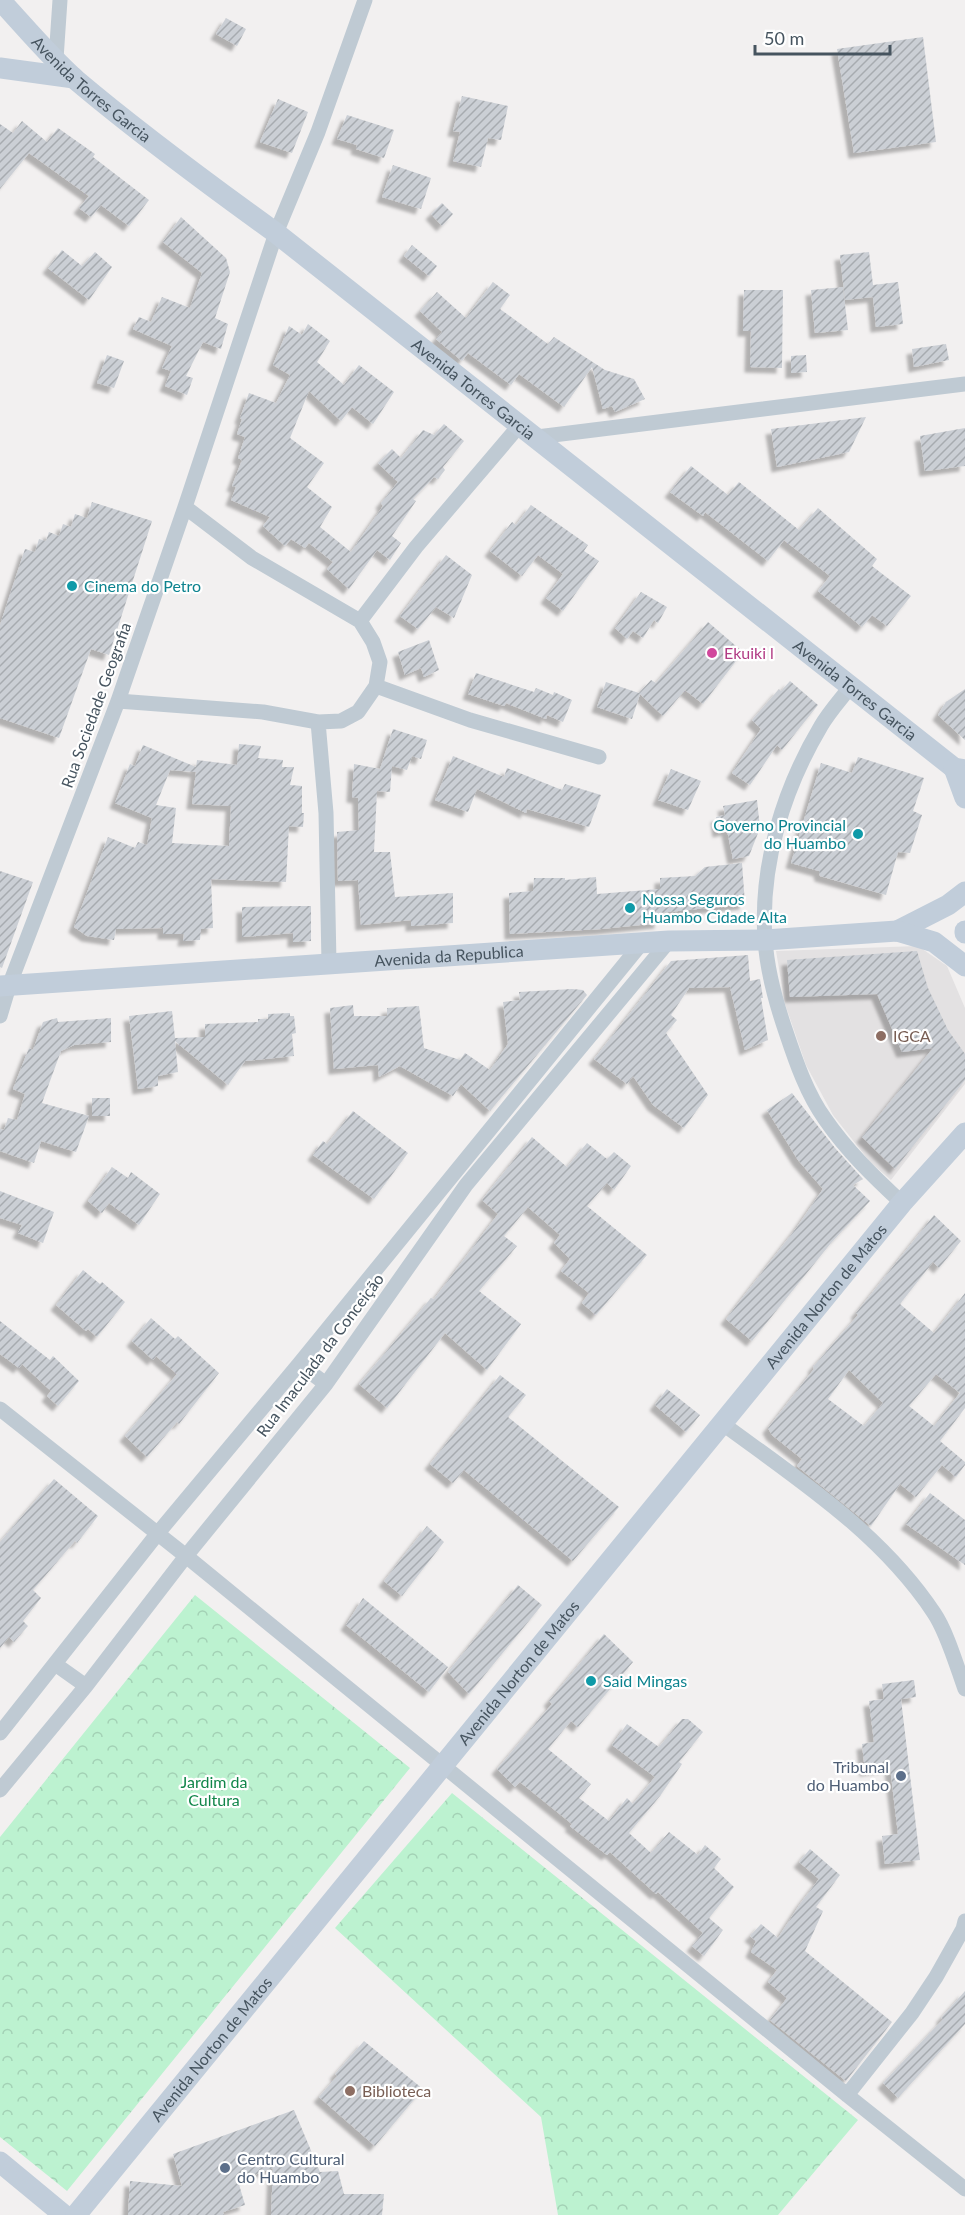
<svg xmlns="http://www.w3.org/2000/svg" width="965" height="2215" font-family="Lato,sans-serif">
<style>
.education{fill:#e3e1e2}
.forest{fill:url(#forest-crowns)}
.building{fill:url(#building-hatch);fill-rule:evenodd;filter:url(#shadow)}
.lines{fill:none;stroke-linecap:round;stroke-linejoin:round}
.street{stroke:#bfcad3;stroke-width:15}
.secondary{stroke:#c1cdda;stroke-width:21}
.culture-dot{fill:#0f9aa8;stroke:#fff;stroke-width:2}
.hotel-dot{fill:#d1479c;stroke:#fff;stroke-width:2}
.education-dot{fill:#8d6e63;stroke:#fff;stroke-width:2}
.service-dot{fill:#5c6f8a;stroke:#fff;stroke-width:2}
.labels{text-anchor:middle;stroke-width:4.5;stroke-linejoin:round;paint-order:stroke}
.street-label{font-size:16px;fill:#46545f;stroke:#fff}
.culture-label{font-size:16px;fill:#0d838f;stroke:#fff;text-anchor:start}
.hotel-label{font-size:16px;fill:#b23c85;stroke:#fff;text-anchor:start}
.education-label{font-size:16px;fill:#785e54;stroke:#fff;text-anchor:start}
.service-label{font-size:16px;fill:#4e5e75;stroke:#fff;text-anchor:end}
.park-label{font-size:16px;fill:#11864a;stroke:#fff}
</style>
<defs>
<pattern id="forest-crowns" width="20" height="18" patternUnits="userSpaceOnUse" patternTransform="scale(1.5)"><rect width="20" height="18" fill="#bcf2d0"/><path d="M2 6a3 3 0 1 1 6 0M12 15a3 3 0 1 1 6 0" fill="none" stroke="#a3d1b5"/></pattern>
<pattern id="building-hatch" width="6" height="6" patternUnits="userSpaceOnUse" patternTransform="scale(1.5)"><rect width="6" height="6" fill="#cbcfd5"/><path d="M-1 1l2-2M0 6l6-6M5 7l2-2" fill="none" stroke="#a7abb0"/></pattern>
<filter id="shadow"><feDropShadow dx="-5.5" dy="5.5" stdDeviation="1.5" flood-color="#0004"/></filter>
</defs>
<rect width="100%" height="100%" fill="#f2f0f0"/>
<!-- education -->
<path class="education" d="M918,946L947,966L965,1008V1084L891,1180L870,1162L833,1115L806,1065L785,1004L776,951Z"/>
<!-- forest -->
<path class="forest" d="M195,1595L410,1768L67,2191L0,2137V1837Z
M452,1793L858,2120L778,2215H558L541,2117L335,1928Z"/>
<!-- building -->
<path class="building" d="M226,18L246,29L237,46L216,34Z
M923,37L936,142L854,153L837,49Z
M462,96L508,106L501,140L488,138L481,167L453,161L460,132L453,131Z
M278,99L308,112L292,153L260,142Z
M347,115L394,130L384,158L356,149L357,145L337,139Z
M22,121L47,142L58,128L95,154L93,157L149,200L129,226L101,205L91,217L79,208L89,196L29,153L0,189V124L13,133Z
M393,165L431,178L421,209L382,197Z
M442,203L453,214L442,226L431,214Z
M181,217L226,258L230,272L215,318L228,324L221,349L203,342L186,376L193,378L187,395L165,386L171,371L162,368L172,346L133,329L139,317L151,322L162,297L190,308L202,273L163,242Z
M412,245L437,266L429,276L404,256Z
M62,250L82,266L95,252L112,267L89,300L48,268Z
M869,252L873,285L898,282L903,324L876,327L873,297L845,300L840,255Z
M493,282L510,295L500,309L548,344L554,337L605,370L634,379L645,399L615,412L612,406L603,409L592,367L564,407L519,374L511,385L468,353L462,361L436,339L442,332L420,311L437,292L466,318Z
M843,287L848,330L815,333L811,290Z
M744,290H783L782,368L750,367L751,331H743Z
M308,324L330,341L317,362L344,385L359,365L394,392L373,424L352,407L341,421L309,391L290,438L324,463L307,487L332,507L320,527L351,552L383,506L381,503L398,482L378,463L392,449L401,458L423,430L434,435L444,424L464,441L443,467L445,470L438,479L434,477L413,499L416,501L392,536L401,543L390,560L377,550L349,589L327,569L333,562L309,543L305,548L291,539L285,546L263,526L270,517L231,500L236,487L232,486L242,460L238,458L245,437L237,434L242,419L240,418L249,393L276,403L290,375L273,365L289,326L302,335Z
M946,344L949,360L914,367L912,349Z
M107,355L124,361L114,388L97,383Z
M806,355L807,372L791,373V356Z
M866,417L849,452L777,467L771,429Z
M965,428V466L925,471L920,436Z
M691,466L728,495L739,482L799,530L818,508L877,559L872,566L911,596L887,626L872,615L862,627L818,591L830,576L784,540L768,561L705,512L703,516L670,492Z
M92,502L152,521L109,655L91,649L59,738L0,718V625L25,549L35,552L39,539L46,541L49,532L59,536L63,524L71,527L75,514L87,518Z
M531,505L588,545L584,551L599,561L563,611L546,598L563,574L538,555L522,576L490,551L512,522L516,525Z
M446,555L472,575L454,618L436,607L418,629L400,616Z
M641,592L667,607L658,623L654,620L643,638L633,631L627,639L615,628Z
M708,622L743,652L703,704L685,690L663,716L640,694L632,719L597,707L606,682L639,693L651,680L656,683Z
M429,640L439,670L424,677L421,668L405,675L398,652Z
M476,673L534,692L536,688L553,695L554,692L572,700L563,722L547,715L546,719L506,703L504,706L468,694Z
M790,681L818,705L782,750L777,745L750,785L732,773L761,729L752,720L779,689L781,691Z
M965,689V740L938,715L946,702Z
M393,729L427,740L421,759L412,756L407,770L392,766L390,792L377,791L374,852H390L395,897L453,893V923L411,926V920L361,925L358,880L338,881L337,832L359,830L358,798L352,797L354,764L380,769Z
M239,744L261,746L258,758L283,760L282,767H294L290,785L302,786V813H304L303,827L289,826L286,882L211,879L213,928L201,929L200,940L183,941L184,934H163V928L116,929L114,940L87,936L74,927L108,837L135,848L138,842L147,845L152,818L115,803L130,764L135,766L143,745L196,767L197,760L237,765ZM170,770L196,772L192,804L231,806L229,846L172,843L176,808L156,805Z
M453,756L504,777L507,768L562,790L565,784L601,795L589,827L527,809L526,813L477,789L468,812L435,800Z
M858,757L924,778L913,811L922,815L910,853L898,852L886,895L820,876L819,871L791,863L821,763L852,773Z
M671,769L701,781L688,810L658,800Z
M757,800L760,828L749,856L733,859L727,830L718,832L716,817L725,815L723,806Z
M742,863L745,904L659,913L660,923L601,929L510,934L509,893L533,891L534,878H565V880L596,877L597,894L660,889V878L695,876L705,867Z
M0,871L33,882L2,968L0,967Z
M300,906H311V941L293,942V933L242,937V907Z
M917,951L928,988L948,1030L965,1054V1080L895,1169L862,1137L933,1048L902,1052L877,994L790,997L787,960Z
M748,955L750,981L760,979L763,998H761L768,1040L745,1050L730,987L689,988L671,1015L677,1020L666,1033L708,1095L684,1128L653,1105L633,1076L627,1084L594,1059L671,961Z
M572,989L583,990L587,995L490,1111L461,1084L453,1096L400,1066L379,1077L378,1065L334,1069L330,1008L353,1005L354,1016H387V1008L419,1006L424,1048L460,1060L465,1053L490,1070L508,1044L503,1002L520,1000L519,992Z
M172,1011L175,1038L205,1037V1024L258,1022V1019H268V1014L290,1013V1016H294L296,1033L292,1034L294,1056L245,1061L228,1085L175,1041L178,1072L158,1076V1086L138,1089L129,1016Z
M57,1018L58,1022L111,1018V1042L74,1045L61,1051L42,1103L89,1116L76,1152L41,1141L34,1163L0,1151V1129L4,1130L8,1118L17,1120L25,1094L13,1089L29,1048L33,1050L43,1022Z
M792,1093L835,1148L863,1179L853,1185L870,1201L831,1243L752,1341L726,1319L797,1227L823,1189L798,1160L767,1110Z
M92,1098H110V1116H92Z
M353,1111L408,1153L374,1199L313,1155L323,1141L327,1144Z
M532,1137L567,1167L587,1143L607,1159L614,1152L631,1166L614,1190L607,1183L587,1206L647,1255L596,1315L582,1303L589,1293L561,1271L570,1259L554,1243L560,1235L528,1207L504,1236L517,1246L479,1291L521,1324L487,1370L445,1333L387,1408L359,1384L431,1298L434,1299L498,1214L482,1200Z
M112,1167L128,1178L131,1172L160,1194L139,1225L109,1203L102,1213L88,1201Z
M0,1191L54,1212L43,1243L18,1233L22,1225L0,1218Z
M934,1215L961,1241L939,1268L933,1262L900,1304L934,1333L965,1293V1408L940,1441L965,1462V1465L956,1477L942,1465L916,1497L900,1484L871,1526L797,1466L802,1459L772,1435L768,1428L814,1369L813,1367L858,1315L856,1313ZM849,1370L883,1403L864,1426L828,1399ZM936,1374L960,1393L934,1426L909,1406Z
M83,1270L100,1284L102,1282L125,1302L97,1337L88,1329L86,1331L56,1305Z
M151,1318L175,1339L178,1336L219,1373L179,1424L177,1422L147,1457L125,1436L177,1374L156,1356L153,1360L132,1341Z
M0,1321L50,1360L53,1356L79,1381L58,1406L47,1396L51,1391L22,1364L19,1368L0,1354Z
M500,1375L526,1395L508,1417L619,1507L573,1561L464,1470L453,1483L430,1464Z
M667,1389L700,1415L686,1432L655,1405Z
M54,1479L98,1516L77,1543L75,1541L33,1590L41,1598L23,1621L28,1626L14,1642L9,1637L0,1648V1542Z
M930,1493L965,1520V1565L906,1524Z
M427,1526L444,1542L402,1596L384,1581Z
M518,1585L542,1605L469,1694L448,1672Z
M363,1598L448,1667L429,1692L346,1625Z
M604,1634L633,1662L578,1727L571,1721L548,1749L591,1784L579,1798L609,1821L627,1798L633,1804L655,1777L612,1745L627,1724L659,1747L682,1719H688L703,1732L679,1762L682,1764L660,1796L629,1833L651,1853L669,1832L698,1855L705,1845L721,1859L714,1868L734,1887L709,1918L723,1930L704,1956L692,1946L703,1933L658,1892L656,1894L610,1852L607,1855L570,1826L572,1824L520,1782L515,1787L497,1769L552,1704L549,1701Z
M914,1680L916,1697L901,1699L920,1860L885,1864L882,1836L898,1834L890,1767L865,1771L862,1744L874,1742L869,1701L884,1699L882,1684Z
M810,1849L840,1875L816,1907L823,1911L805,1951L892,2022L846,2081L770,2020L787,1998L768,1982L777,1970L751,1952L756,1941L750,1936L761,1924L778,1938L800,1904L819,1879L799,1862Z
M965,1991V2024L898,2098L883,2083L943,2019L941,2018Z
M364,2041L423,2089L375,2146L319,2097L337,2076L335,2074Z
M294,2110L320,2172L338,2171L344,2194H384L382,2215H271L273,2168L238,2181L245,2205L223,2212L224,2215H128L130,2181L182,2186L173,2154Z"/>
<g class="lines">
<!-- street -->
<path class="street" d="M56,59L60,0
M537,437L965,384
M360,621L416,547L519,426
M376,686L470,720L599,757
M851,686C841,699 829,712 821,726C783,790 760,865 765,939C767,971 776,1003 786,1032C796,1062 807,1094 825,1119C847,1151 874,1177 902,1203
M118,701L263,712L318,722L341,721L358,712L376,686L380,662L373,642L360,621L252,558L185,507
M318,722L326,813L329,963
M0,1016L9,986L118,701L185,507L276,233L318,132L365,0
M299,1364L326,1384
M0,1409L186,1556L847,2095L965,2189
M723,1424C799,1480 881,1533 934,1613C947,1632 957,1667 965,1689
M55,1664L86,1686
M0,1733L158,1533L299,1364L641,944
M0,1790L86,1686L186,1556L326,1384L466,1185L669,941
M847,2095L912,2013L936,1977L963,1929L965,1921"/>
<!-- secondary -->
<g class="secondary">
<path id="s1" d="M0,0C25,27 49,56 76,80C140,134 208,184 276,233L954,768L965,770"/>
<path d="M0,68L74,78"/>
<path d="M954,768L965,798"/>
<path d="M897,931L948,905L965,892"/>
<path d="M965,931V933"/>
<path id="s2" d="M0,986L669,941L765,940L897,931L934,942L965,966"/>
<path d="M0,2162L64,2215"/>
<path id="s3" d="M76,2215L902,1203L965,1133"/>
</g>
</g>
<!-- markers -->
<g class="culture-dot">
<circle cx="72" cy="586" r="6"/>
<circle cx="858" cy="834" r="6"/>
<circle cx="630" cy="908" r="6"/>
<circle cx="591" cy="1681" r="6"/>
</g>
<circle class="hotel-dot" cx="712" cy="653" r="6"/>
<g class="education-dot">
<circle cx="881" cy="1036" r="6"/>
<circle cx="350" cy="2091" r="6"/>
</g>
<g class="service-dot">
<circle cx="901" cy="1776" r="6"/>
<circle cx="225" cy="2168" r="6"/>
</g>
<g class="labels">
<!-- street labels -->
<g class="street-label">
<text dy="6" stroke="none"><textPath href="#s1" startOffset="128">Avenida Torres Garcia</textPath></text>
<text dy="6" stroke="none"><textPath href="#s1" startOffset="614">Avenida Torres Garcia</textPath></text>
<text dy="6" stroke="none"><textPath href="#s1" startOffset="1100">Avenida Torres Garcia</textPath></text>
<text transform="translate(96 705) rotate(-70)" y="6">Rua Sociedade Geografia</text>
<text dy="6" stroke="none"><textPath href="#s2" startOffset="450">Avenida da Republica</textPath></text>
<text dy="6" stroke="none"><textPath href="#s3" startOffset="1186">Avenida Norton de Matos</textPath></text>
<text transform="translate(320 1355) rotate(-53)" y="6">Rua Imaculada da Conceição</text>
<text dy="6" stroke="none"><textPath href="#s3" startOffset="700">Avenida Norton de Matos</textPath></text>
<text dy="6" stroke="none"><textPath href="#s3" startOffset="214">Avenida Norton de Matos</textPath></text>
</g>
<!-- culture labels -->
<g class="culture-label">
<text x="84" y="592">Cinema do Petro</text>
<text x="846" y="831" text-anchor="end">Governo Provincial<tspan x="846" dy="18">do Huambo</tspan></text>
<text x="642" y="905">Nossa Seguros<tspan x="642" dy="18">Huambo Cidade Alta</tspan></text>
<text x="603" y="1687">Said Mingas</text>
</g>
<!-- hotel labels -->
<g class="hotel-label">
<text x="724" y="659">Ekuiki l</text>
</g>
<!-- education labels -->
<g class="education-label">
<text x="893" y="1042">IGCA</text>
<text x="362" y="2097">Biblioteca</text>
</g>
<!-- service labels -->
<g class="service-label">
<text x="889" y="1773">Tribunal<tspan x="889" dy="18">do Huambo</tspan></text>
<text x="237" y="2165" text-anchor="start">Centro Cultural<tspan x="237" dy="18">do Huambo</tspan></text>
</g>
<!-- park labels -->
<g class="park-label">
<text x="214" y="1788">Jardim da<tspan x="214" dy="18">Cultura</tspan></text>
</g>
</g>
<!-- scale -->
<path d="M755 45v9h135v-9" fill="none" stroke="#46545f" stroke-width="3"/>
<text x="764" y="45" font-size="18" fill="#46545f" stroke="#ffffff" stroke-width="4.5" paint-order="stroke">50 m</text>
</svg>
